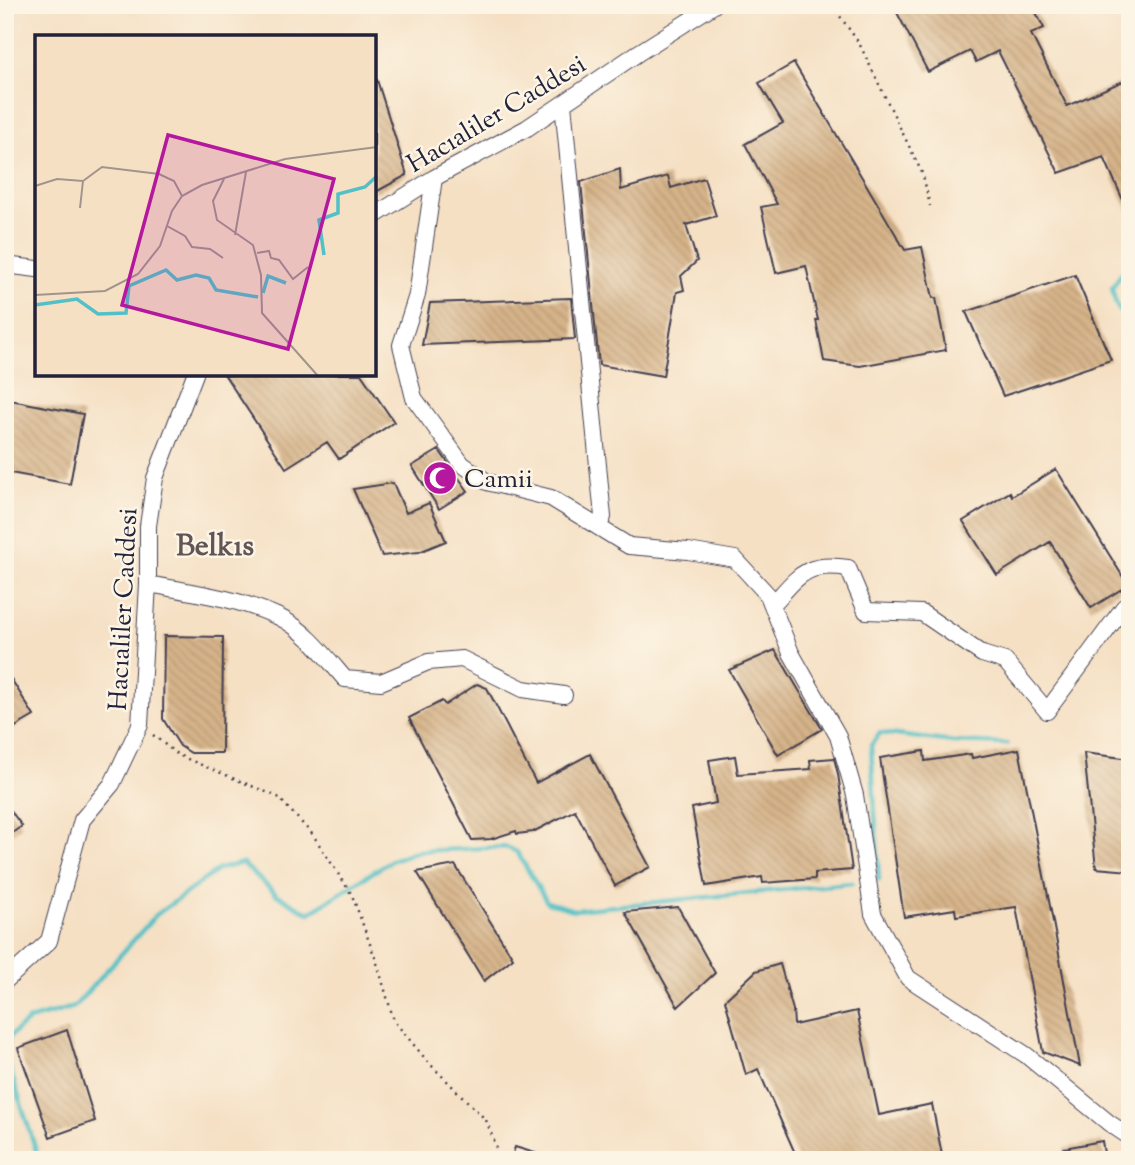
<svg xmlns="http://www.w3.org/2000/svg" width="1135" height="1165" font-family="'Sorts Mill Goudy',serif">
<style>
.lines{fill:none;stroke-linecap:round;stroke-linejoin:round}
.stream{stroke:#52c0c6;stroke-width:4.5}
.building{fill:url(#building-back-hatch)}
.minor-casing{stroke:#423e50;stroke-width:18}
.path{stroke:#423e50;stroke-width:2.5;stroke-dasharray:2 5;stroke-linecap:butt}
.minor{stroke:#fff;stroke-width:16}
.labels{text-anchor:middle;stroke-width:5;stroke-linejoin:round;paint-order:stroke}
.street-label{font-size:26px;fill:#22223b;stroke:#fcf5e5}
.poi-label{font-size:26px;fill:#22223b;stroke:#fcf5e5;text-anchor:start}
.quarter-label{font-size:30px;font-weight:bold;fill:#615556;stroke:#fcf5e5}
.inset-river{fill:none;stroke:#52c0c6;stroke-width:3.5}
.inset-road{fill:none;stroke:#a1948d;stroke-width:2}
.view{fill:#b5179e;fill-opacity:0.15;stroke:#b5179e;stroke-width:3.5}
.inset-edge{fill:none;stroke:#22223b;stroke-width:3.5}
</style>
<defs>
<pattern id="building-back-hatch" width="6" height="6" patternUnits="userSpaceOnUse" patternTransform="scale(1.75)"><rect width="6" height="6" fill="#d6b389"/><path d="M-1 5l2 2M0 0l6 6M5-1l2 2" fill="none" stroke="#b79a77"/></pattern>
</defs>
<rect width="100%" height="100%" fill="#fcf5e5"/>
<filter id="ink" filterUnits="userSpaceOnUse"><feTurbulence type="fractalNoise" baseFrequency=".0143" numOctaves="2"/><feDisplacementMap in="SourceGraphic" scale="14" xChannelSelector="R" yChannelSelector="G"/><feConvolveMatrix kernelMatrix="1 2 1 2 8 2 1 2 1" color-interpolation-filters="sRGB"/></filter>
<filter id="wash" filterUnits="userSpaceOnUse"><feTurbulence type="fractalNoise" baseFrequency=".00686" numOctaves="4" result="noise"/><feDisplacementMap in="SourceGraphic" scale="28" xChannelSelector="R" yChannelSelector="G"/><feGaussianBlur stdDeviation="1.57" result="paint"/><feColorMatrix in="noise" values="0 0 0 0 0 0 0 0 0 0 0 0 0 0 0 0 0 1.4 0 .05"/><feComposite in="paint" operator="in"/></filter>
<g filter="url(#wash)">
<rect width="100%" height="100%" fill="#f5e0c4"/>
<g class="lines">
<!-- stream -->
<path class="stream" d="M1130,266L1122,272L1112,288L1116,304L1130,330
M879,880L871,745L880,733L954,742L1007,744
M39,1160L6,1057L9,1037L29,1020L74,1007L156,915L219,869L242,863L277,895L309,913L392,860L419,851L506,847L517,852L547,902L574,910L852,883"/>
</g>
<g id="blocks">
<!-- building -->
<path class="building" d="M893,5H1032L1044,28L1031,34L1067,106L1130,78V216L1104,157L1059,173L998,51L976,62L970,51L928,72Z
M794,63L905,250L922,247L933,298H936L946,350L860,366L824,361L816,320H818L806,266L776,273L761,207L777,204L745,144L783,123L759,83Z
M374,80H377L407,175L374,193Z
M620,169L621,190L668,176L671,188L704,178L716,216L686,225L697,261L681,276L684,290L677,292L663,376L599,365L581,182Z
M1075,275L1111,360L1003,396L966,312Z
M571,298L575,339L422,345L430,303Z
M224,374H361L394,422L339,459L327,442L286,468Z
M5,399L83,414L70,484L5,472Z
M439,450L468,491L439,509L412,466Z
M1056,469L1128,585L1091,608L1050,542L997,575L963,521L1010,492L1012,496Z
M393,483L406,513L429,503L446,541L419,552L382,556L353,489Z
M164,636L223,637L222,753H191L180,746L163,719Z
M775,650L822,729L778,755L729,670Z
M5,669L34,716L5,733Z
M477,684L487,688L536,783L590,754L650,867L615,886L575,810L533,832L517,834L516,831L491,839L472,840L409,718L442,701L445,705Z
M1019,749L1050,906L1080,1066L1043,1052L1016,907L956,916L955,909L904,917L880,758L924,751L925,761L971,754L972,758Z
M1084,753L1130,759V871L1096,868Z
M735,756L738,774L811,769L810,760L834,758L838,774L852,870L815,873V879L763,883L762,877L706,886L692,808L716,803L709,760Z
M5,803L22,826L5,838Z
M455,865L513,958L484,981L417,872Z
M678,907L715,973L678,1007L625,912Z
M780,964L793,1010L794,1025L857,1011L879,1115L932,1104L943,1160H798L758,1069L746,1075L725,1000L756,971Z
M67,1030L95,1121L50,1137L18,1048Z
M1102,1141L1105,1160H1066L1064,1148Z
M515,1147L548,1157V1160H511Z"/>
</g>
</g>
<g filter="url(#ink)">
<use href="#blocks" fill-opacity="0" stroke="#423e50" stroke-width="2"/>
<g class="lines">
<!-- minor casing -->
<g class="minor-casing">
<path id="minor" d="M563,104L603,517L598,527
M434,178L417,295L401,345L414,398L462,464L487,482L551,498L629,546L688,551L735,559L768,595L791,653L838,736L855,795L873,914L908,978L1026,1055L1109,1123L1130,1137
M374,216L434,178L527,128L638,53L714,5
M5,265L37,269
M148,584C191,592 238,598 279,617C306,630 326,657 345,679L381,682L428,662L462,659L523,689L564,695
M772,605C798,577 805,561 848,568L866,611L922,613L982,654L1005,661L1047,711L1124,607
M5,981L49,941L82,820L112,784L140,725L148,584V526L155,478L195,374"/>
</g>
<!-- path -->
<path class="path" d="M832,5L859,43L923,175L930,206
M153,735L178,755L278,797L313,835L352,895L377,963L394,1021L428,1062L486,1120L496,1146L493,1160"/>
<!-- minor -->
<use href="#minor" class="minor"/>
</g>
</g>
<!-- icons -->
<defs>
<g id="mosque-disc" transform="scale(1.75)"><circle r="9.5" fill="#b5179e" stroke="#fcf5e5"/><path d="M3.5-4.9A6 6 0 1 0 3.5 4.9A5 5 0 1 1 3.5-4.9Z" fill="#fff"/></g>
</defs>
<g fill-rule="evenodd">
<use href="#mosque-disc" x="440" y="478"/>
</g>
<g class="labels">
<!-- street labels -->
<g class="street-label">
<text transform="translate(496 113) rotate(-31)" y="9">Hacıaliler Caddesi</text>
<text transform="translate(122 609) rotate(-87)" y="9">Hacıaliler Caddesi</text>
</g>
<!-- poi labels -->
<g class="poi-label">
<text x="464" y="487">Camii</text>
</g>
<!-- quarter labels -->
<g class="quarter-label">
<text x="215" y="555">Belkıs</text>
</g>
</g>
<!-- overview -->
<g transform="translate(35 35)">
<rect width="341" height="341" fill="#f5e0c4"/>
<path class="inset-river" d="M289,220L284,185L303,178V159L330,152L342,141M228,258L233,241L251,248M0,270L42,264L63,279L91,278L94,251L131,235L142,245L161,240L174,243L181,255L223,262"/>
<path class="inset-road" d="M189,144L178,166L182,185L218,210L226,240L227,278L283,341M0,151L22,144L48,146L67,132L124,139L139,146L147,161M45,173L48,146M132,191L150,201L157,212L175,214L188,223M200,200L211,137M222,218L234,216L236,223L244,225L258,244L273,232M0,260L70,256L103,239L125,211L137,176L147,161L167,150L250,124L342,112"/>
<path class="view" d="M133,100L299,144L253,314L87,270Z"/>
<rect width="341" height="341" class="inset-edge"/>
</g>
<!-- margin -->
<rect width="1135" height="1165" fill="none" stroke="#fcf5e5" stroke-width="28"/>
</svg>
